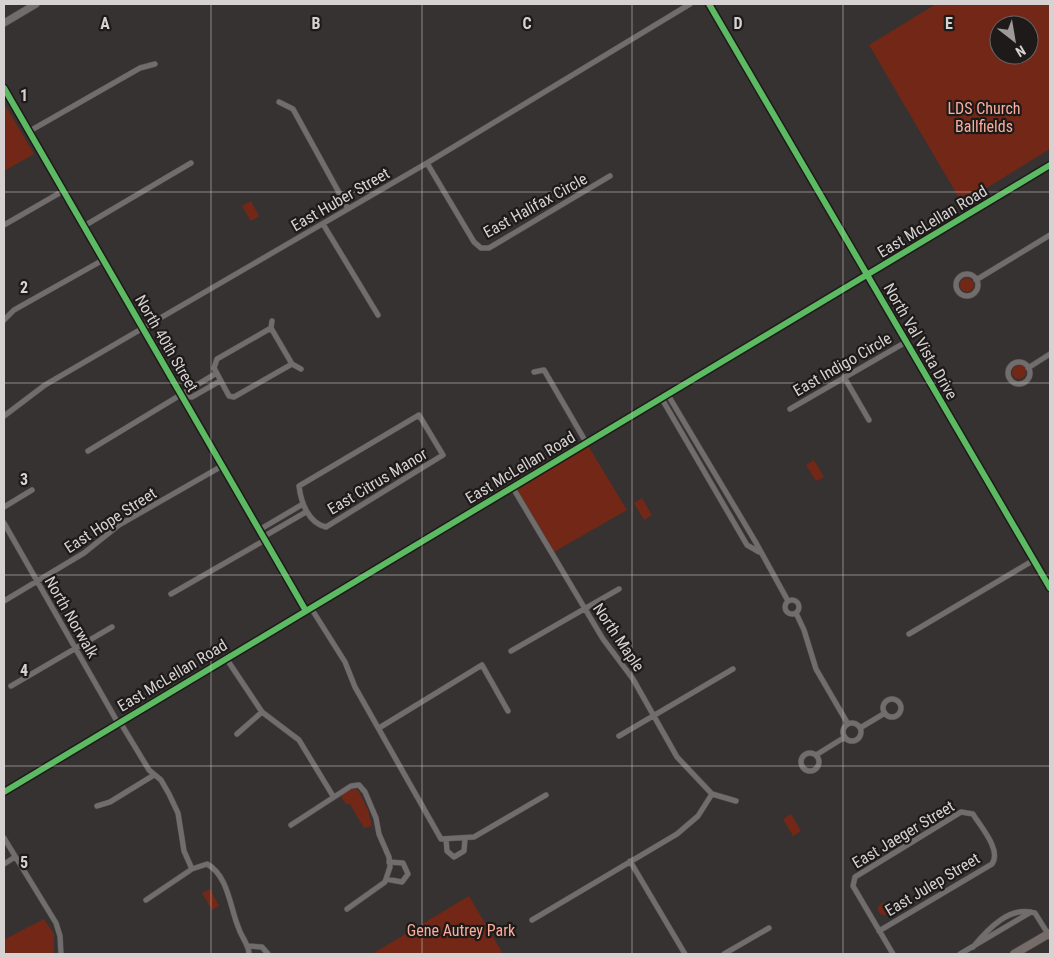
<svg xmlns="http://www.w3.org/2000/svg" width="1054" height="958" font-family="'Roboto Condensed',sans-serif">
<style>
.green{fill:#732716;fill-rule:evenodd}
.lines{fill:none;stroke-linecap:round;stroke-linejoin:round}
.minor-casing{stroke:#524f4e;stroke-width:6}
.tertiary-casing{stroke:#524f4e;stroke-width:8}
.secondary-casing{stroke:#524f4e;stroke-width:8}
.primary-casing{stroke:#524f4e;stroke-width:9}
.minor{stroke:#706d6c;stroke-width:5}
.tertiary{stroke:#706d6c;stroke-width:6}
.secondary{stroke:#706d6c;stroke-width:7}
.primary{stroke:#756b68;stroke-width:8}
.cycleway-casing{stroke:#1d1a19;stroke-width:9}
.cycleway{stroke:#5cba63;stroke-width:6}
.grid{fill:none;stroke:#d6d2d1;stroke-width:1;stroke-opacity:0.55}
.labels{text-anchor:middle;stroke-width:4.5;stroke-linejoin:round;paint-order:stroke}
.park-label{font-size:16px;fill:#f9ad9b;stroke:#1d1a19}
.street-label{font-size:16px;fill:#d6d2d1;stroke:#1d1a19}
.grid-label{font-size:16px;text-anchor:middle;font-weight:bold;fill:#d6d2d1;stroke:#1d1a19;stroke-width:4.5;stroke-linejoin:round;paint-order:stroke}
</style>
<rect width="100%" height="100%" fill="#363231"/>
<!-- green -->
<path class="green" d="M936,4H1050V149L962,203L869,45ZM999,25H1029V55H999Z
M4,103L34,154L4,171Z
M251,201L259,216L251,221L242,206Z
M960 285a7 7 0 1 1 14 0a7 7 0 1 1-14 0Z
M1012 372a7 7 0 1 1 14 0a7 7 0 1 1-14 0Z
M587,444L627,510L552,553L513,488Z
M814,460L824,477L816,481L806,465Z
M642,498L652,515L644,520L634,503Z
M353,789L358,790L368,810L372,826L364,828L350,804H346L340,795Z
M791,814L801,831L793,836L783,819Z
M210,889L219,906L212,910L202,893Z
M469,896L503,954H372Z
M878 909a6 6 0 1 1 12 0a6 6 0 1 1-12 0Z
M44,919L54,934V954H4L5,939Z"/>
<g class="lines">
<!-- minor casing -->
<g class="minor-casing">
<path id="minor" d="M279,102L293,109L348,209
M28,132L140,68L155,64
M427,163L474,242L481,248H489L610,176
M323,224L378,315
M4,225L63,191
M84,226L191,163
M956 285a11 11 0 1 1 22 0a11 11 0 1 1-22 0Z
M976,280L1050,235
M4,320L14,310L103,260
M272,321L271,328L217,359L214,368L229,396L234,397L292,364L301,369
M271,328L292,364
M1008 373a11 11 0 1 1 22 0a11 11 0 1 1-22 0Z
M1028,368L1050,354
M534,372L544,370L587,444
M844,377L869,420
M668,395L755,541L788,601
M181,396L192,397L220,381
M662,399L747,545L759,552
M790,409L906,342
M419,415L443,455L326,527C308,523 301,502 299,486Z
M4,416L45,385L427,163L690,4
M88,451L215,374
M513,488L603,639L633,679L677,757L712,794L736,801
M4,507L32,490
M4,523L118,723
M259,530L303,504
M263,537L306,512
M171,594L265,540
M785 607a7 7 0 1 1 14 0a7 7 0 1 1-14 0Z
M4,601L84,553L119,525L222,466
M311,608L345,662L355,687L441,839L474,837L546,795
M796,613L804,630L816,669L848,724
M909,634L1034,560
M511,651L619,589
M226,658L262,712L299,740L333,796
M11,686L112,627
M883 708a9 9 0 1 1 18 0a9 9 0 1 1-18 0Z
M120,722L149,770L161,780L169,794L178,813L184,851L192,869
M843 732a9 9 0 1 1 18 0a9 9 0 1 1-18 0Z
M379,728L482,665L508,711
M860,728L885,713
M237,734L262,712
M619,736L733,669
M801 762a9 9 0 1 1 18 0a9 9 0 1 1-18 0Z
M816,755L845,737
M97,806L110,802L154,775
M291,825L351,786L359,785L365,792L376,818L379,834L389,857L390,867L385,882L347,909
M4,838L56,923L60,936L61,954
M446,839L447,851L454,857L464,851L465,839
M630,861L685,954
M4,864L15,857
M386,879L402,882L408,874L403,863L389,862
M146,900L192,869L207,864C229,876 230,909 239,929C242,938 249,945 249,954
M532,920L677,834L698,816L712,794
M879,931L992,864C1002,850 980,826 973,814L961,812L855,877L853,886L893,954
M247,946L262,947L268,954
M973,947C988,929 1010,905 1035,913L1050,937
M724,954L769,928
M960,954L1031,912"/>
</g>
<!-- tertiary casing -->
<g class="tertiary-casing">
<path id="tertiary" d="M4,88L306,611
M4,792L1050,165"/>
</g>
<!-- secondary casing -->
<g class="secondary-casing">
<path id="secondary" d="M709,4L1050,588
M4,23L36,4"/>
</g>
<!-- primary casing -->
<g class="primary-casing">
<path id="primary" d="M1014,954L1050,933"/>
</g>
<!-- minor -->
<use href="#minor" class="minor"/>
<!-- tertiary -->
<use href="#tertiary" class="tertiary"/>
<!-- secondary -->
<use href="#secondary" class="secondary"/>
<!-- primary -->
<use href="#primary" class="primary"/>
<!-- cycleway casing -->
<g class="cycleway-casing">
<path id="cycleway" d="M709,4L1050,588
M4,88L306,611
M4,792L1050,165"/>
</g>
<!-- cycleway -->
<use href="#cycleway" class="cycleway"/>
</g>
<!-- grid -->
<path class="grid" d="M211,4V954M422,4V954M632,4V954M843,4V954M4,192H1050M4,383H1050M4,575H1050M4,766H1050"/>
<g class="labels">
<!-- park labels -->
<g class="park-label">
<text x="984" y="114">LDS Church<tspan x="984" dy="18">Ballfields</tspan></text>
<text x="461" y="936">Gene Autrey Park</text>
</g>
<!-- street labels -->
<g class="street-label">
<text transform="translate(340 199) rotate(-30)" y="6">East Huber Street</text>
<text transform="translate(535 205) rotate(-29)" y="6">East Halifax Circle</text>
<text transform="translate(932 221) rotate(-31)" y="6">East McLellan Road</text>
<text transform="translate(921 341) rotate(60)" y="6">North Val Vista Drive</text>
<text transform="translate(167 343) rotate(60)" y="6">North 40th Street</text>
<text transform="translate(842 364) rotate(-30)" y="6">East Indigo Circle</text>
<text transform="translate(520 467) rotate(-31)" y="6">East McLellan Road</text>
<text transform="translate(377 481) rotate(-31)" y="6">East Citrus Manor</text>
<text transform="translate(110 520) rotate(-33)" y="6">East Hope Street</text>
<text transform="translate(72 617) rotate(60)" y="6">North Norwalk</text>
<text transform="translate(619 637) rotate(56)" y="6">North Maple</text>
<text transform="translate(172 675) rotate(-31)" y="6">East McLellan Road</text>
<text transform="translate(903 834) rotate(-31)" y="6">East Jaeger Street</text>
<text transform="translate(932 884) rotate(-31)" y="6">East Julep Street</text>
</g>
</g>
<g class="grid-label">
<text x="105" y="29">A</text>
<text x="316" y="29">B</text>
<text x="527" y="29">C</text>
<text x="738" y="29">D</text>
<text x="949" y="29">E</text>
<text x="24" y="101">1</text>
<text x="24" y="293">2</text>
<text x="24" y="485">3</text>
<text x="24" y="676">4</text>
<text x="24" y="868">5</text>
</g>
<!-- border -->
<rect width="1054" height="958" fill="none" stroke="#d6d2d1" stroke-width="10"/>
<!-- north arrow -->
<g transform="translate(1014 40) rotate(149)"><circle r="24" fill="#1d1a19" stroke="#676463"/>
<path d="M0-4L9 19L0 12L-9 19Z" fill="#9e9a99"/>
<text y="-8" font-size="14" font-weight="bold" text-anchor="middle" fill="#d6d2d1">N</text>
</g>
</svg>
